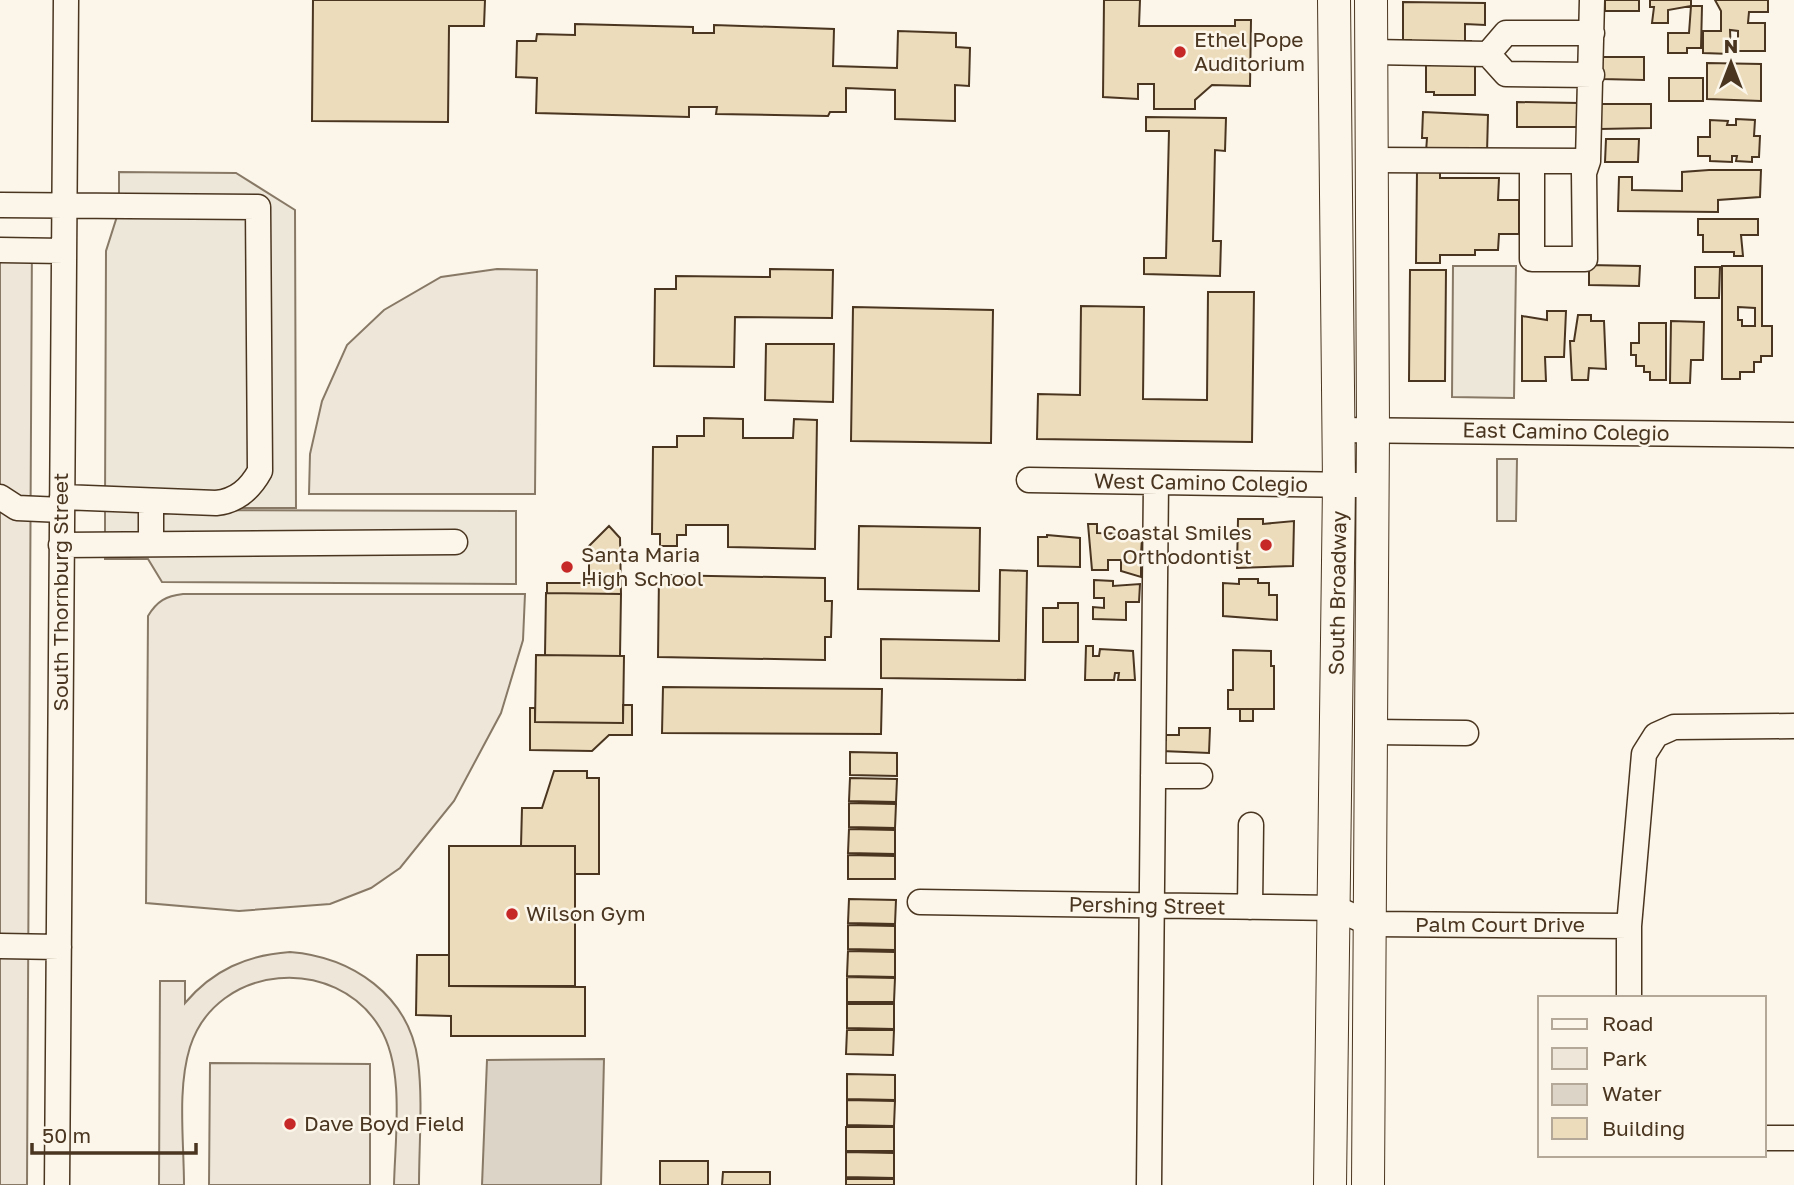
<svg xmlns="http://www.w3.org/2000/svg" width="1794" height="1185" font-family="'Golos Text',sans-serif">
<style>
.green{fill:#ede6d9;stroke:#887966;stroke-width:2}
.parking{fill:#ede7d9;stroke:#887966;stroke-width:2}
.water{fill:#dcd4c6;stroke:#887966;stroke-width:2}
.building{fill:#ecdcbc;stroke:#4a3520;stroke-width:2;fill-rule:evenodd}
.lines{fill:none;stroke-linecap:round;stroke-linejoin:round}
.minor-casing{stroke:#4a3520;stroke-width:27}
.major-casing{stroke:#4a3520;stroke-width:34}
.minor{stroke:#fbf6e9;stroke-width:24}
.major{stroke:#fbf6e9;stroke-width:32}
.poi-dot{fill:#c62828;stroke:#fbf6e9;stroke-width:2.5}
.labels{text-anchor:middle;stroke-width:5;stroke-linejoin:round;paint-order:stroke}
.poi-label{font-size:21px;fill:#4a3520;stroke:#fbf6e9;text-anchor:start}
.street-label{font-size:21px;fill:#4a3520;stroke:#fbf6e9}
</style>
<rect width="100%" height="100%" fill="#fbf6e9"/>
<!-- green -->
<path class="green" d="M0,238H32L27,1185H0Z
M497,269L537,270L535,494H309L310,454L322,401L347,345L384,310L441,277Z
M183,594H525L523,640L501,713L454,801L400,868L371,888L330,904L239,911L146,903L148,616C157,601 166,596 183,594Z
M290,952C352,957 409,995 418,1061C423,1101 419,1144 419,1185H394C395,1138 405,1069 380,1028C336,954 217,963 190,1047C177,1089 184,1141 184,1185H159L160,981H185V1003C213,970 247,955 290,952Z
M210,1063L370,1064V1185H209Z"/>
<!-- parking -->
<path class="parking" d="M119,172L236,173L295,210L296,508H105L106,251L119,210Z
M1453,266H1516L1514,398L1452,397Z
M1497,459H1517L1516,521H1497Z
M105,510L516,511V584L162,582L148,559H105Z"/>
<!-- water -->
<path class="water" d="M604,1059L601,1185H482L487,1060Z"/>
<!-- building -->
<path class="building" d="M313,0H485L484,26H449L448,122L312,121Z
M1104,0H1140L1139,26H1235V20H1251L1250,86L1212,85L1195,100V109H1154V84H1138V99L1103,97Z
M1605,0H1639V11H1605Z
M1650,0H1691V6L1668,10V23H1652L1654,7H1650Z
M1715,0H1768V12H1749L1748,23H1765V51H1738V31L1730,30L1731,54L1703,53V31H1721V11Z
M1403,2L1485,3V25L1465,24V41H1471V46L1411,45V40H1403Z
M1691,6H1702L1701,48H1687V53H1668V33H1689Z
M575,24L693,27V33H714V25L834,29L833,66L897,68L898,31L956,33V47L970,48L969,86L955,85V121L895,119V90L846,88V112H830L828,116L716,114L717,107H689V117L536,113L537,78L516,77L517,41H536L537,34L575,35Z
M1602,57H1644V80L1602,79Z
M1426,59L1475,64V95H1434V92H1426Z
M1707,63L1761,64V101L1707,99Z
M1669,78H1703V101H1669Z
M1517,102L1579,103V127H1517Z
M1600,104H1651V128L1600,129Z
M1423,112L1488,115L1487,153L1426,152L1427,138H1422Z
M1146,117L1226,118L1225,151L1215,150L1213,241H1221L1220,276L1144,274V258H1166L1169,131H1146Z
M1736,119L1755,120L1754,136H1760L1759,157H1752V162L1736,161L1737,156H1732V162L1710,161V156H1698V137H1710V120L1728,121L1727,125H1736Z
M1606,139H1639L1638,162H1605Z
M1440,164V178H1499L1498,200H1519V234H1499L1498,250H1475V255H1440V263H1416L1417,170Z
M1709,170H1761L1760,197L1718,200V212L1618,211L1619,177H1632V190L1682,191V172Z
M1698,219H1758V235H1741L1743,256H1734V252H1703V235H1698Z
M1589,265L1640,266L1639,286L1589,285Z
M1722,266H1762V326H1772V356H1761V362H1754V372H1740V379H1722ZM1738,307L1755,308V326H1742V320H1738Z
M1695,267H1720L1719,298H1695Z
M770,269L833,270L832,318L735,317L734,367L654,366L655,289H676V276L770,277Z
M1410,270H1446L1445,381H1409Z
M1208,292H1254L1252,442L1037,439L1038,394L1080,395L1081,306L1144,307L1143,399L1207,400Z
M853,307L993,310L991,443L851,441Z
M1547,311H1566L1564,357H1545L1546,381H1522V316L1547,320Z
M1578,315H1591V321H1604L1606,369L1589,368L1588,380H1572L1570,341H1574Z
M1671,321L1704,322L1703,360H1691L1690,383H1670Z
M1639,323H1666V380H1650V372H1644V366H1636V355H1631V343H1639Z
M766,344H834L833,402L765,400Z
M704,418L743,419V438H793L794,419L817,420L815,549L728,547V525H686V535H677V546H660V534H652L653,447H677V436H704Z
M1238,519H1263V524L1294,521L1293,566L1237,568Z
M1088,524H1097V533L1135,534V538H1142L1141,554H1136V557H1141V577L1121,571V560H1108V570H1092Z
M609,526L620,538L621,594L547,593V583H589V546Z
M859,526L980,528L979,591L858,589Z
M1047,535L1080,538V567L1038,566V537H1047Z
M1000,570L1027,571L1025,680L881,678V639L999,641Z
M659,575L825,578V601H832L831,637H825V660L658,657Z
M1239,579H1258V583H1269V595H1277V620L1223,616V583L1239,584Z
M1094,580L1113,581V586L1140,584L1139,602H1126V620L1093,619V607L1104,608V598H1094Z
M546,593L621,594L620,656L545,655Z
M1058,603H1078V642H1043V608H1058Z
M1086,646H1093V656H1099L1100,649L1133,651L1135,680H1118L1119,673H1115L1114,680H1085Z
M1233,650L1271,651V666H1274V709H1228V690H1233Z
M536,655L624,656L623,723L535,722Z
M663,687L882,689L881,734L662,733Z
M623,705H632V735H609L592,751L530,750V708H535V722L623,723Z
M1240,709H1253V721H1240Z
M1179,728H1210L1209,753L1162,751V740H1166V735H1179Z
M850,752L897,753V776L850,775Z
M554,771H587V778H599V874H575V846H521L522,808H542Z
M850,778L897,779L896,802L849,801Z
M849,803L896,804L895,828L849,827Z
M849,829L895,830V854L848,853Z
M449,846H575V986H449Z
M848,855L895,856V879H848Z
M849,899L896,900L895,924L848,923Z
M848,925L895,926V950L848,949Z
M848,951L895,952V977L847,976Z
M417,955H449V986L585,987V1036H451V1016L416,1015Z
M847,977L895,978L894,1002H847Z
M847,1004H894V1029L847,1028Z
M847,1030H894L893,1055L846,1054Z
M847,1074L895,1075V1100L847,1099Z
M847,1100L895,1101L894,1126L847,1125Z
M846,1127H894V1151H846Z
M846,1152L894,1153V1178L846,1177Z
M660,1161H708V1185H660Z
M723,1172H770V1185H722Z
M846,1179H894V1185H846Z"/>
<g class="lines">
<!-- minor casing -->
<g class="minor-casing">
<path id="minor" d="M1371,52L1488,54L1506,74L1592,75
M1488,54L1506,33H1592
M1372,160L1588,161L1592,0
M1532,161V259H1585L1584,173L1588,161
M0,205L258,207L260,471C250,489 237,501 216,503L62,497
M0,250L63,251
M1338,430L1794,435
M1029,480L1357,485
M0,497L17,508L62,510
M151,501V544
M61,545L455,542
M1371,732L1466,733
M1153,776H1200
M920,902L1335,908L1371,924L1629,926
M1250,907L1251,825
M0,946L59,947
M1629,998V926L1644,754L1656,735L1674,727L1794,726
M1764,1138H1794
M57,1185L66,0
M1149,1185L1156,482"/>
</g>
<!-- major casing -->
<g class="major-casing">
<path id="major" d="M1330,1185L1339,484L1334,0
M1368,1185L1373,430L1371,0"/>
</g>
<!-- minor -->
<use href="#minor" class="minor"/>
<!-- major -->
<use href="#major" class="major"/>
</g>
<!-- markers -->
<g class="poi-dot">
<circle cx="1180" cy="52" r="7"/>
<circle cx="1266" cy="545" r="7"/>
<circle cx="567" cy="567" r="7"/>
<circle cx="512" cy="914" r="7"/>
<circle cx="290" cy="1124" r="7"/>
</g>
<g class="labels">
<!-- poi labels -->
<g class="poi-label">
<text x="1194" y="47">Ethel Pope<tspan x="1194" dy="24">Auditorium</tspan></text>
<text x="1252" y="540" text-anchor="end">Coastal Smiles<tspan x="1252" dy="24">Orthodontist</tspan></text>
<text x="581" y="562">Santa Maria<tspan x="581" dy="24">High School</tspan></text>
<text x="526" y="921">Wilson Gym</text>
<text x="304" y="1131">Dave Boyd Field</text>
</g>
<!-- street labels -->
<g class="street-label">
<text transform="translate(1566 432) rotate(1)" y="7">East Camino Colegio</text>
<text transform="translate(1201 483) rotate(1)" y="7">West Camino Colegio</text>
<text transform="translate(61 592) rotate(-90)" y="7">South Thornburg Street</text>
<text transform="translate(1338 593) rotate(-89)" y="7">South Broadway</text>
<text transform="translate(1147 906) rotate(1)" y="7">Pershing Street</text>
<text x="1500" y="932">Palm Court Drive</text>
</g>
</g>
<!-- legend -->
<rect x="1538" y="996" width="228" height="161" fill="#fbf6e9" stroke="#b4a999" stroke-width="2"/>
<rect x="1552" y="1019" width="35" height="10" fill="#fbf6e9" stroke="#b4a999" stroke-width="2"/>
<text x="1602" y="1031" font-size="21" fill="#4a3520">Road</text>
<rect x="1552" y="1048" width="35" height="21" fill="#ede6d9" stroke="#b4a999" stroke-width="2"/>
<text x="1602" y="1066" font-size="21" fill="#4a3520">Park</text>
<rect x="1552" y="1084" width="35" height="21" fill="#dcd4c6" stroke="#b4a999" stroke-width="2"/>
<text x="1602" y="1101" font-size="21" fill="#4a3520">Water</text>
<rect x="1552" y="1118" width="35" height="21" fill="#ecdcbc" stroke="#b4a999" stroke-width="2"/>
<text x="1602" y="1136" font-size="21" fill="#4a3520">Building</text>
<!-- north arrow -->
<g transform="translate(1731 63)" stroke="#fbf6e9" stroke-width="5" paint-order="stroke">
<path d="M0-5L12 26L0 18L-12 26Z" fill="#4a3520"/>
<text y="-10" font-size="19" font-weight="bold" text-anchor="middle" fill="#4a3520">N</text>
</g>
<!-- scale -->
<path d="M32 1143v10h164v-10" fill="none" stroke="#4a3520" stroke-width="3.5"/>
<text x="42" y="1143" font-size="21" fill="#4a3520" stroke="#fbf6e9" stroke-width="5" paint-order="stroke">50 m</text>
</svg>
